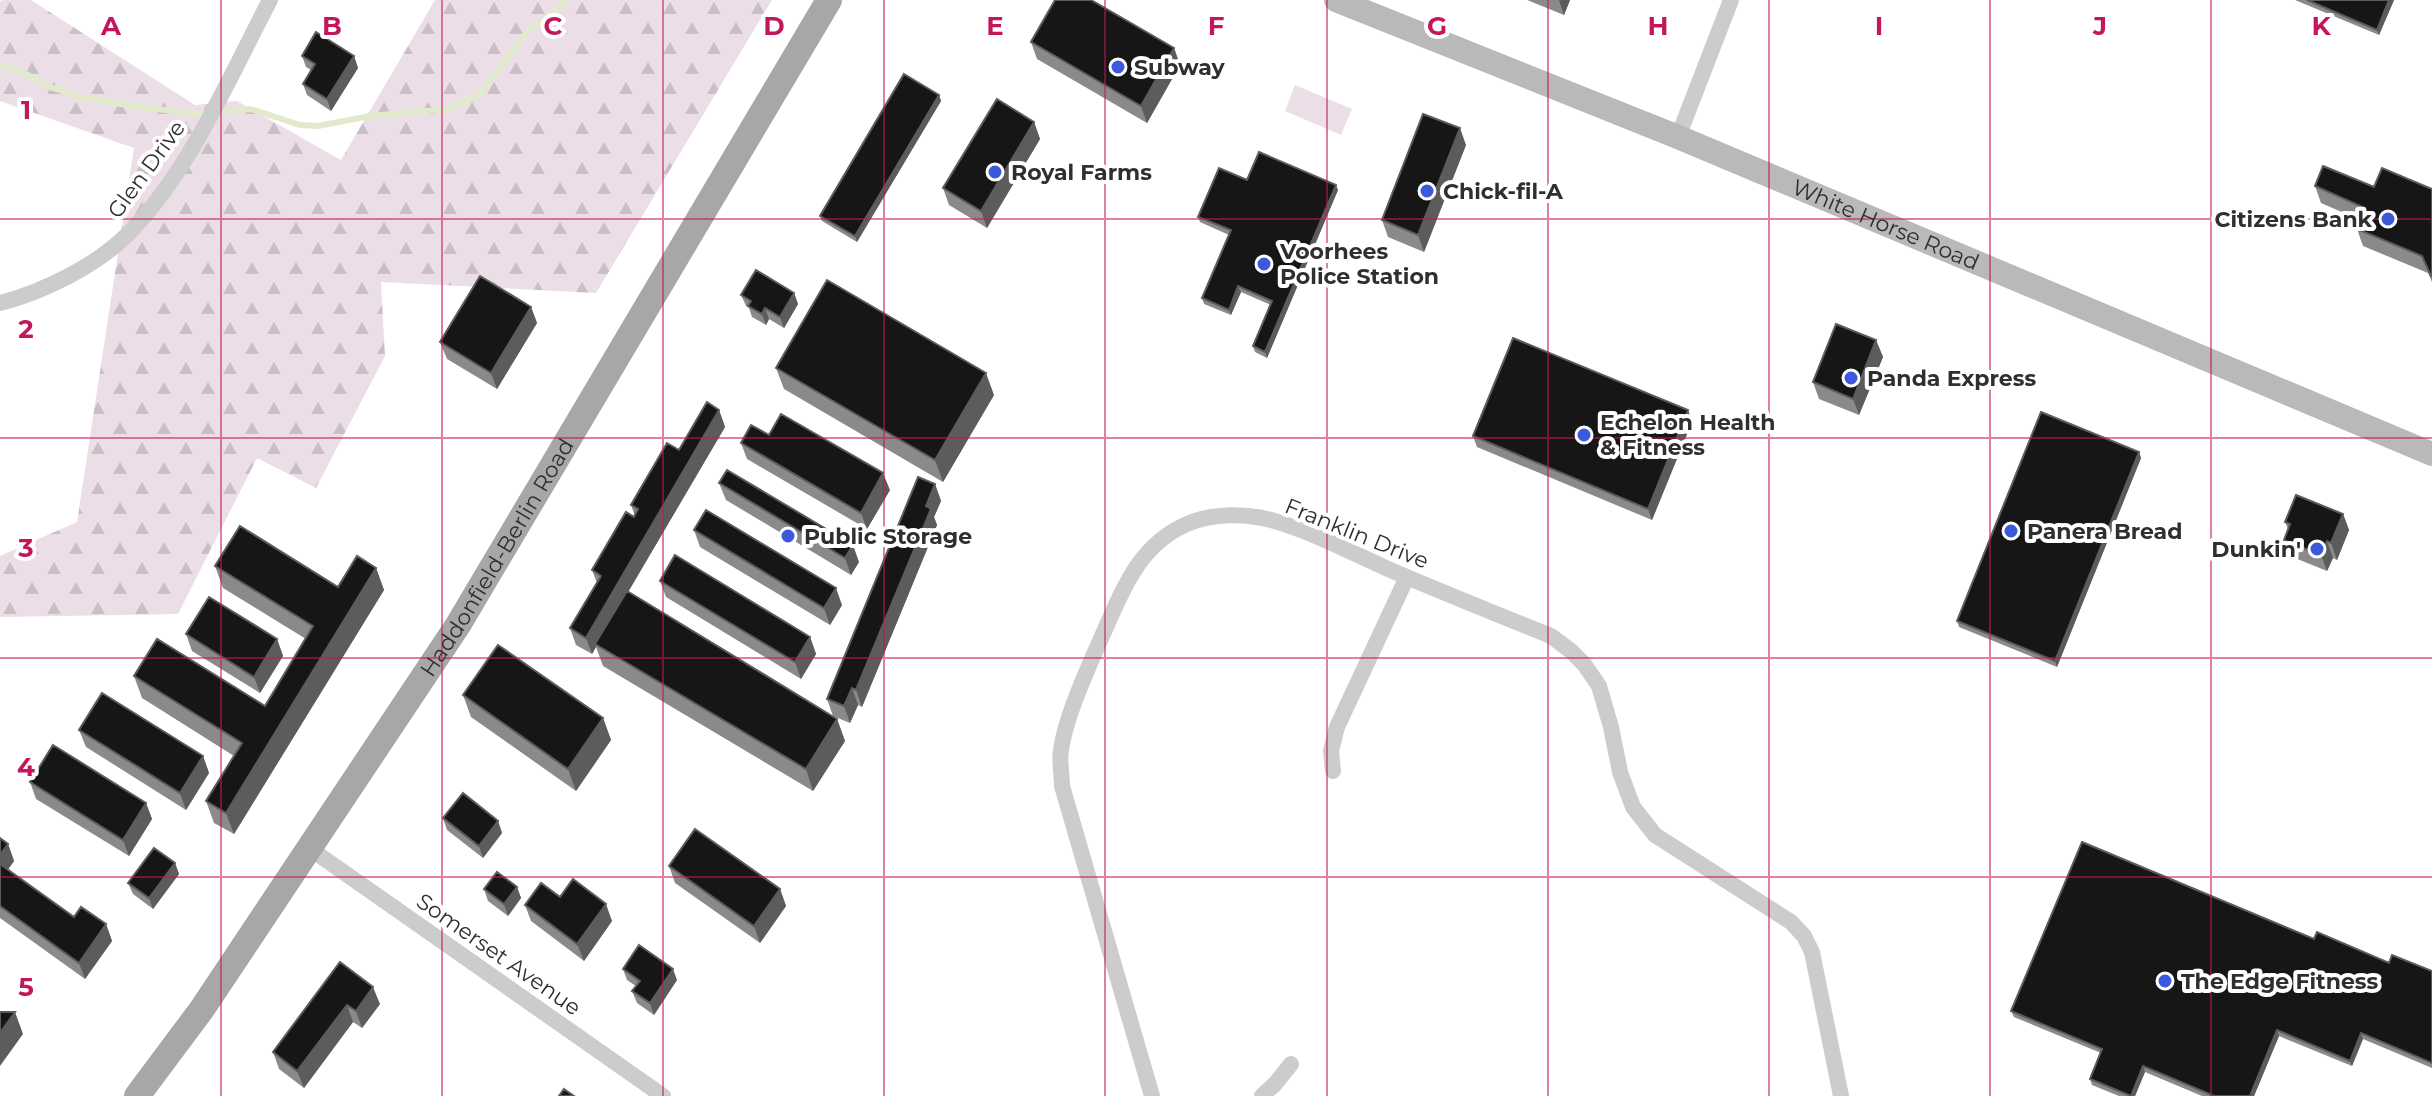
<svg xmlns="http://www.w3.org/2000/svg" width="2432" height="1096" font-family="Montserrat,sans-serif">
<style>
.grass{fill:#ecdee7}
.forest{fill:url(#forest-firs)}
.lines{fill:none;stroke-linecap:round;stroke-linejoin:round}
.stream{stroke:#e2eacc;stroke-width:6}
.street{stroke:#ccc;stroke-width:16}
.secondary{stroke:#b9b9b9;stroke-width:24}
.primary{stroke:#a7a7a7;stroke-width:26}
.wall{fill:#8a8a8a}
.shaded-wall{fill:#5c5c5c}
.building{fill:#161616;stroke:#5c5c5c;stroke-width:2}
.grid{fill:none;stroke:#c2185b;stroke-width:2;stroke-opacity:0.55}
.poi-dot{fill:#3c59dc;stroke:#fff;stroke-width:3}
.labels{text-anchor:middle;stroke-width:8;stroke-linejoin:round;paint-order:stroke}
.poi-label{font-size:22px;font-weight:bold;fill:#2f2f2f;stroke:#fff;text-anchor:start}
.street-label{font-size:22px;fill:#2f2f2f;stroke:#fff}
.grid-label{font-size:26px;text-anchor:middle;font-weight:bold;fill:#c2185b;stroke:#fff;stroke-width:8;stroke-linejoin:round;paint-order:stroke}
</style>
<defs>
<pattern id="forest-firs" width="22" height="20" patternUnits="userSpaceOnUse" patternTransform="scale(2)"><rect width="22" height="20" fill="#ecdee7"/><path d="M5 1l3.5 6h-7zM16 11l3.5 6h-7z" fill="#cbbfc6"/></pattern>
</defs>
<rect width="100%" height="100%" fill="#fff"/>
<!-- grass -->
<path class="grass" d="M1295,85L1352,109L1341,135L1285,111Z"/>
<!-- forest -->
<path class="forest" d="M4,0H31L195,105L237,101L341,160L435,0H772L596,293L381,282L385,356L316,488L257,458L178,614L0,617V556L77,522L134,148L0,101V1Z"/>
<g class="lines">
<!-- stream -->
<path class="stream" d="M0,65L22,72L50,87L82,97L114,103L194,114L251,109L300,125L318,126L370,116L448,109L479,95L527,32L558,9L566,0"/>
<!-- street -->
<path class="street" d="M1678,137L1731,0
M0,303C43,292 96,266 128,234C190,171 229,78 270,0
M1333,771L1331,751L1337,727L1407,577
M309,848L663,1096
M1152,1096L1062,786C1062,774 1059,761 1061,750C1066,714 1092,659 1107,625C1125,583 1143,543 1187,524C1212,513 1245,513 1271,520C1311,531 1350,552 1388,569C1442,592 1496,614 1551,636L1571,651L1584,664L1599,686L1611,727L1620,772L1633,807L1655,835L1791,922L1804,936L1812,952L1841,1096
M1262,1096L1275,1084L1291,1064"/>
<!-- secondary -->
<path class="secondary" id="s1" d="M1336,0L1678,137L2432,454"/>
<!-- primary -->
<path class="primary" id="s2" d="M137,1096L202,1009L458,625L829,0"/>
</g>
<!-- wall -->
<path class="wall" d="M1527,0H1570L1564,15Z
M2295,0H2394L2379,35Z
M1031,42L1174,48L1180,65L1147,123L1037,59Z
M302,56H354L358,68L331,111L307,95L303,84L311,70L306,67Z
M939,95L941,101L857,242L822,221L820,216Z
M1034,122L1040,139L987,228L949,205L943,188Z
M1466,145L1424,252L1388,237L1382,220Z
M1247,180L1338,190L1267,358L1255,352L1253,346L1271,305L1241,292L1231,315L1204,304L1202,298L1229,235L1200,222L1198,217Z
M2315,186L2374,187L2432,189V282L2428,273L2363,246L2357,229L2360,220L2321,203Z
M794,293L798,304L784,328L769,319L766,325L752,317L749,308L746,306L741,295Z
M531,307L537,323L497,389L447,359L440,342Z
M1876,340L1883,357L1859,415L1819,399L1813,382Z
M776,368L994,395L943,482L784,389Z
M719,410L725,427L628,592L837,719L845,741L813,791L603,666L596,647L592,654L576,645L570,628L597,583L592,570L635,516L631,505L679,450Z
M1688,410L1692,422L1652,520L1477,447L1473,436Z
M769,435L890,490L867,529L747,459L741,443Z
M2139,452L2141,458L2057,667L1959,627L1957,621Z
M719,483L859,562L851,575L726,500Z
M935,484L941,501L934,517L937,525L862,707L858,705L850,723L833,716L827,699Z
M2343,514L2349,530L2337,560L2333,558L2327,571L2290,556L2284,540L2288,529L2285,522Z
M694,530L842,605L830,625L700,547Z
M215,566L338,587L376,568L384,590L234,834L214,823L206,801L234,756L142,698L134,676L265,706L306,639L223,588Z
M660,581L810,637L816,654L801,679L666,597Z
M186,634L277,639L283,656L260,693L192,651Z
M463,695L603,718L611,740L576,791L471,717Z
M79,730L203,756L209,773L186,810L86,747Z
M30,782L146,803L152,819L129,856L36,799Z
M443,818L498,821L502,833L483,858L447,830Z
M0,838L8,844L14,861L8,869L74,917L106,924L112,941L85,979L0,918Z
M175,863L179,874L153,909L133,894L128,883Z
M669,866L780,889L786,906L760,943L675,883Z
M517,887L521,898L508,916L488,901L484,889Z
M560,897L612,921L584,961L531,921L525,905Z
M2314,939L2389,963L2432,971V1068L2363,1039L2352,1066L2279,1036L2254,1096H2202L2145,1072L2135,1096H2119L2092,1085L2090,1079L2101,1053L2014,1017L2011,1011Z
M340,962L380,1004L362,1028L353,1022L304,1088L279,1069L273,1052Z
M623,969L677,980L654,1015L637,1003L632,991L636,986L627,980Z"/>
<!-- shaded-wall -->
<path class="shaded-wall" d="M1559,0H1570L1564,15Z
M2389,0H2394L2379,35L2377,30Z
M1174,48L1180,65L1147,123L1141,106Z
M354,56L358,68L331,111L327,99Z
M939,95L941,101L857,242L855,236Z
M1034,122L1040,139L987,228L981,211Z
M1460,128L1466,145L1424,252L1418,235Z
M1336,185L1338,190L1267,358L1265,352Z
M1238,286L1241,292L1231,315L1229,310Z
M794,293L798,304L784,328L780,317Z
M531,307L537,323L497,389L491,373Z
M765,308L769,319L766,325L762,314Z
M1876,340L1883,357L1859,415L1853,399Z
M986,373L994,395L943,482L935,460Z
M719,410L725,427L597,645L595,644L596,647L592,654L586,638Z
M1688,410L1692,422L1652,520L1648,509Z
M2139,452L2141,458L2057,667L2055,661Z
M883,473L890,490L867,529L861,513Z
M935,484L941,501L934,517L937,525L862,707L856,690Z
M2343,514L2349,530L2337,560L2331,543Z
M2327,541L2333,558L2327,571L2321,555Z
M853,545L859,562L851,575L845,558Z
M376,568L384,590L234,834L226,813Z
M836,588L842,605L830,625L824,608Z
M810,637L816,654L801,679L795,662Z
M277,639L283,656L260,693L254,677Z
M852,688L858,705L850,723L844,706Z
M603,718L611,740L576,791L568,769Z
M837,719L845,741L813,791L806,769Z
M203,756L209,773L186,810L180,793Z
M146,803L152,819L129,856L123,840Z
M498,821L502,833L483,858L479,846Z
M8,844L14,861L2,878L0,872V855Z
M175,863L179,874L153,909L149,898Z
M517,887L521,898L508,916L504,904Z
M780,889L786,906L760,943L754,926Z
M606,904L612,921L584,961L577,944Z
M106,924L112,941L85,979L79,963Z
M673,969L677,980L654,1015L650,1003Z
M373,987L380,1004L362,1028L356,1011Z
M347,1005L353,1022L304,1088L297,1071Z
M15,1012L23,1034L0,1066V1033Z
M2277,1030L2279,1036L2254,1096H2250Z
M2361,1033L2363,1039L2352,1066L2350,1061Z
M2143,1066L2145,1072L2135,1096H2131Z"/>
<!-- building -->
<path class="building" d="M1055,0H1091L1174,48L1141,106L1031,42Z
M2307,0H2389L2377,30Z
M316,32L354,56L327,99L303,84L315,64L302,56Z
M904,74L939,95L855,236L820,216Z
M997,99L1034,122L981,211L943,188Z
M1423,114L1460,128L1418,235L1382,220Z
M1259,152L1336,185L1265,352L1253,346L1272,301L1238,286L1229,310L1202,298L1231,230L1198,217L1219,168L1247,180Z
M2323,166L2374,187L2382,168L2432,189V276H2431L2422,256L2357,229L2365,208L2315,186Z
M756,270L794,293L780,317L765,308L762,314L748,306L751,301L741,295Z
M480,276L531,307L491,373L440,342Z
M827,280L986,373L935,460L776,368Z
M1836,324L1876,340L1853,399L1813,382Z
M1513,338L1688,410L1648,509L1473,436Z
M707,402L719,410L586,638L570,628L601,576L592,570L626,512L634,517L638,509L631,505L667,443L679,450Z
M2041,412L2139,452L2055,661L1957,621Z
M781,414L883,473L861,513L741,443L751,425L769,435Z
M727,470L853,545L845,558L719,483Z
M918,477L935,484L926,506L931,509L856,690L852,688L844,706L827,699Z
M2296,495L2343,514L2331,543L2327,541L2321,555L2284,540L2290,524L2285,522Z
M706,510L836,588L824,608L694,530Z
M240,526L338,587L357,556L376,568L226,813L206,801L242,743L134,676L157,639L265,706L313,626L215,566Z
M675,555L810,637L795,662L660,581Z
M627,591L837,719L806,769L595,644Z
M209,597L277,639L254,677L186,634Z
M498,645L603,718L568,769L463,695Z
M102,693L203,756L180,793L79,730Z
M53,745L146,803L123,840L30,782Z
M463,793L498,821L479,846L443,818Z
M695,829L780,889L754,926L669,866Z
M0,838L8,844L0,855Z
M2082,842L2314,939L2317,932L2389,963L2392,955L2432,971V1063L2361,1033L2350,1061L2277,1030L2250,1096H2214L2143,1066L2131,1096L2090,1079L2102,1049L2011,1011Z
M154,848L175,863L149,898L128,883Z
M0,864L74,917L81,907L106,924L79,963L0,906Z
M497,872L517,887L504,904L484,889Z
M573,879L606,904L577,944L525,905L541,883L560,897Z
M639,945L673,969L650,1003L632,991L640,981L623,969Z
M340,962L373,987L356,1011L347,1005L297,1071L273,1052Z
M0,1012H15L0,1033Z
M564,1089L574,1096H559Z"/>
<!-- grid -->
<path class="grid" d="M221,0V1096M442,0V1096M663,0V1096M884,0V1096M1105,0V1096M1327,0V1096M1548,0V1096M1769,0V1096M1990,0V1096M2211,0V1096M0,219H2432M0,438H2432M0,658H2432M0,877H2432"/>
<!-- markers -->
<g class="poi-dot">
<circle cx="1118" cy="67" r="8"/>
<circle cx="995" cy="172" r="8"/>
<circle cx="1427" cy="191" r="8"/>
<circle cx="2388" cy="219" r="8"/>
<circle cx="1264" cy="264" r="8"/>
<circle cx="1851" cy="378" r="8"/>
<circle cx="1584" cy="435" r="8"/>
<circle cx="2011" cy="531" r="8"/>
<circle cx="788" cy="536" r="8"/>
<circle cx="2317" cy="549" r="8"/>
<circle cx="2165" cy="981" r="8"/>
</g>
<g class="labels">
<!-- poi labels -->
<g class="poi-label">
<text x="1134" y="75">Subway</text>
<text x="1011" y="180">Royal Farms</text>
<text x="1443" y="199">Chick-fil-A</text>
<text x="2372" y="227" text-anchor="end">Citizens Bank</text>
<text x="1280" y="259">Voorhees<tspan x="1280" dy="25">Police Station</tspan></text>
<text x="1867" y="386">Panda Express</text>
<text x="1600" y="430">Echelon Health<tspan x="1600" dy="25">&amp; Fitness</tspan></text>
<text x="2027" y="539">Panera Bread</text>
<text x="804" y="544">Public Storage</text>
<text x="2301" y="557" text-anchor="end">Dunkin'</text>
<text x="2181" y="989">The Edge Fitness</text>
</g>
<!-- street labels -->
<g class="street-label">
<text transform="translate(146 169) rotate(-54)" y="8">Glen Drive</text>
<text dy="8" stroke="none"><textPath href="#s1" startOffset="594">White Horse Road</textPath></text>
<text transform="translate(1357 533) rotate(22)" y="8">Franklin Drive</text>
<text dy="8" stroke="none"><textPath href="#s2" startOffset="648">Haddonfield-Berlin Road</textPath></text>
<text transform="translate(499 954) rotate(35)" y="8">Somerset Avenue</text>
</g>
</g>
<g class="grid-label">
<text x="111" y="35">A</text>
<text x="332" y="35">B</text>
<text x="553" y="35">C</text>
<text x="774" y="35">D</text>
<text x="995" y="35">E</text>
<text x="1216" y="35">F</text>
<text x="1437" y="35">G</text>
<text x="1658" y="35">H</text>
<text x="1879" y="35">I</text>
<text x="2100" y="35">J</text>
<text x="2321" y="35">K</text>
<text x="26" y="119">1</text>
<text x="26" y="338">2</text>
<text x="26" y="557">3</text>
<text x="26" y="776">4</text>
<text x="26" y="996">5</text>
</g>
</svg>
